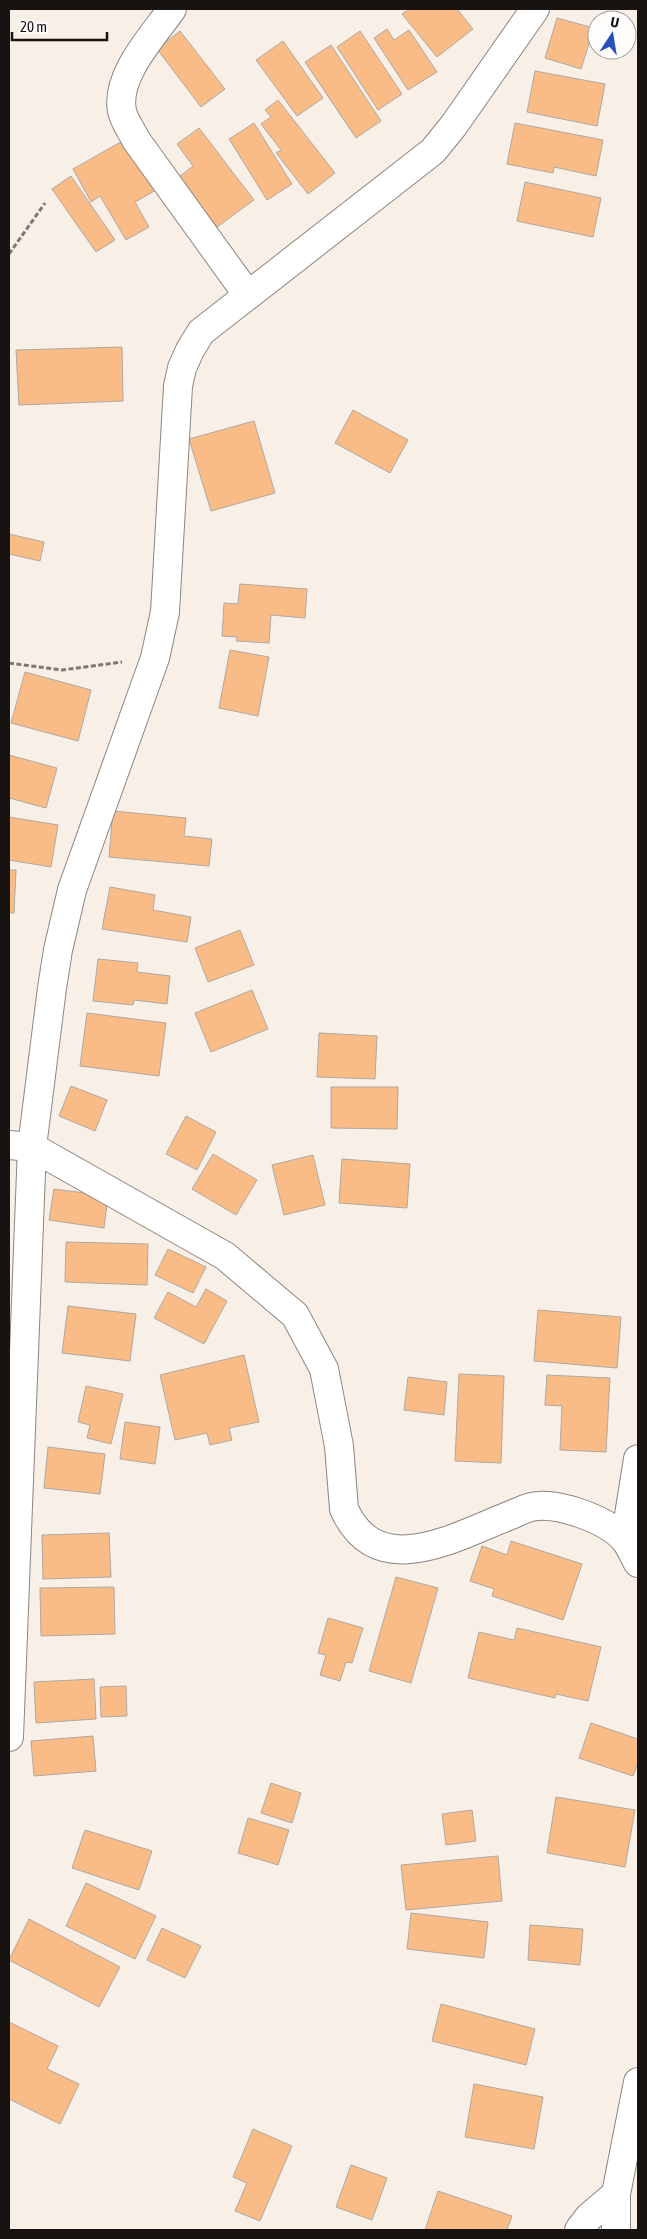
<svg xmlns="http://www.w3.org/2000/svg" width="647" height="2239" font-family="'Asap Condensed',sans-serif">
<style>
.building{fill:#fabc86;stroke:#b0a8a1}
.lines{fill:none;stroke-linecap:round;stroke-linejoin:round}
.street-casing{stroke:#8d857f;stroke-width:30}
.secondary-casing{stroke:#8d857f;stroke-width:30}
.path{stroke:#7e7873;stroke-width:3;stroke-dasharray:5 2.5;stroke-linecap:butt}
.street{stroke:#fff;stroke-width:28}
.secondary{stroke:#fff;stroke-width:28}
</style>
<rect width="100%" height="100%" fill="#f8efe7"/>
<!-- building -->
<path class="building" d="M409,9H457L473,29L437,57L402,14Z
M557,18L594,28L581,69L545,58Z
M387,29L394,40L409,30L437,72L408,90L374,38Z
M180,31L225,89L201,107L157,49Z
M360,31L402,94L378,110L337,47Z
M283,41L323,98L297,116L256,60Z
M331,45L381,121L356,138L305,62Z
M535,71L605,84L597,126L527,112Z
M278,100L335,173L308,194L276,153L281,150L261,124L271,117L265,110Z
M254,123L292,184L267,200L229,139Z
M515,123L603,140L596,176L554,167L553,173L507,164Z
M199,128L254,200L217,227L179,177L193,166L177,144Z
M126,139L156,190L135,202L149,227L126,240L100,196L91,202L73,169Z
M71,176L115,240L96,252L52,189Z
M525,182L601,198L593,237L517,221Z
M122,347L123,401L19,405L16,350Z
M353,410L408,440L390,473L335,443Z
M254,421L275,493L211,511L189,439Z
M9,534L44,542L40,561L9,554Z
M240,584L307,589L305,618L271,615L269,643L236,641L237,637L222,636L224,603L238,604Z
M230,650L269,657L258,716L219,708Z
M25,672L91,690L78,741L11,723Z
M9,755L57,768L46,808L9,798Z
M113,811L186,818L184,836L212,839L209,866L109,857Z
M9,817L58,825L51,867L9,860Z
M9,870H16L14,913H9Z
M110,887L155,895L153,910L191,917L187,942L102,929Z
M240,930L254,965L208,982L195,948Z
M98,959L138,963L137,972L170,976L167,1004L134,1000L133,1005L93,1001Z
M252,990L268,1029L211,1052L195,1013Z
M87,1013L166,1023L159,1076L80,1066Z
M319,1033L377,1036L375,1079L317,1077Z
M71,1086L107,1100L95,1131L59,1116Z
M331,1087H398L397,1129L331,1128Z
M186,1116L216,1132L197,1170L166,1154Z
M213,1154L257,1180L236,1215L192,1189Z
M313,1155L325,1205L284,1215L272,1165Z
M342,1159L410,1164L407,1208L339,1203Z
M54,1189L108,1196L104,1228L49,1220Z
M66,1242L148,1244L147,1285L65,1282Z
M168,1249L206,1267L193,1293L155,1275Z
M206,1289L227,1301L204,1344L154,1318L168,1292L196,1307Z
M68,1306L136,1314L130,1361L62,1353Z
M538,1310L621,1317L617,1368L534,1361Z
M244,1355L259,1422L229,1428L232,1440L210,1445L207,1433L175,1440L160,1375Z
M459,1374L504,1376L501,1463L455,1461Z
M547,1375L610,1378L606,1452L560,1450L562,1406L545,1405Z
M408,1377L447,1382L444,1415L404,1410Z
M86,1386L123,1394L111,1444L87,1438L90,1425L78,1422Z
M125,1422L160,1427L155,1464L120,1459Z
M48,1447L105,1454L100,1494L44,1488Z
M109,1533L111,1577L43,1579L42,1535Z
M511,1541L582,1564L563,1620L492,1596L494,1589L470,1581L482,1546L507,1555Z
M396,1577L438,1588L411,1683L369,1671Z
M114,1587L115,1634L41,1636L40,1588Z
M328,1618L363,1628L352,1663L346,1662L340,1681L320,1675L326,1655L318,1653Z
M517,1628L601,1647L588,1701L556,1694L555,1698L468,1678L479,1632L514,1640Z
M94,1679L96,1719L36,1723L34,1682Z
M126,1686L127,1716L101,1717L100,1687Z
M591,1723L638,1739V1763L633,1776L579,1758Z
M93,1736L96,1771L34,1776L31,1741Z
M271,1783L301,1793L292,1823L261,1813Z
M556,1797L635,1810L625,1867L547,1853Z
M472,1810L476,1841L446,1845L442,1814Z
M248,1818L289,1830L278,1865L238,1853Z
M85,1830L152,1851L139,1890L72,1868Z
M498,1856L502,1901L406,1910L401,1865Z
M86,1883L156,1916L135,1959L66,1926Z
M411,1913L488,1922L484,1958L407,1949Z
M29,1919L120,1967L99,2007L9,1960Z
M530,1925L583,1929L580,1965L528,1960Z
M162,1928L201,1946L185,1978L147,1960Z
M441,2004L535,2029L526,2065L432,2041Z
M9,2022L58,2046L47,2069L79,2084L60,2124L9,2099Z
M474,2084L543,2097L534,2149L465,2137Z
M253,2129L292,2146L260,2221L235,2211L247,2183L233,2177Z
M351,2165L387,2178L372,2220L336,2207Z
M438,2191L512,2216L507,2230H425Z"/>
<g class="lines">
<!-- street casing -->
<g class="street-casing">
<path id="street" d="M172,9C153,36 115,76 122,111C124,121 132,131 136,140L247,294
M625,1540L638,1459
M9,1737L32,1147L52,988L58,950L72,890L155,658L165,612L178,386L182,368L190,350L201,332L433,151L454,125L535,9
M579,2230L589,2217L616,2194"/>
</g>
<!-- secondary casing -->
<g class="secondary-casing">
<path id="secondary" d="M9,1145L32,1147L225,1256L295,1315L324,1369L339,1446L344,1509C377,1582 453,1538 506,1517C514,1514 523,1509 531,1507C557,1501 608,1520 625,1540C630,1546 634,1556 638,1563
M616,2230V2194L638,2082"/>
</g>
<!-- path -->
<path class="path" d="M9,254L45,203
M9,663L62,670L122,662"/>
<!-- street -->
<use href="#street" class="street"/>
<!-- secondary -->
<use href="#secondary" class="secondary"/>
</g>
<!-- border -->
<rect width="647" height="2239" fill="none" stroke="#161311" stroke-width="20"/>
<!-- north arrow -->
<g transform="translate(612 35) rotate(12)"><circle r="24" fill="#fffdfc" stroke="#a29f9e"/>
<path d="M0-4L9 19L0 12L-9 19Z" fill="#294ebd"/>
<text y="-8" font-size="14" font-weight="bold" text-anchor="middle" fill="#161311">U</text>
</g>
<!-- scale -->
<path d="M12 32v8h95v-8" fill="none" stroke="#161311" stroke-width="2.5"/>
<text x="20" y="32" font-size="15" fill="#161311" stroke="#fffdfc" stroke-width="4" paint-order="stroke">20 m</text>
</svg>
